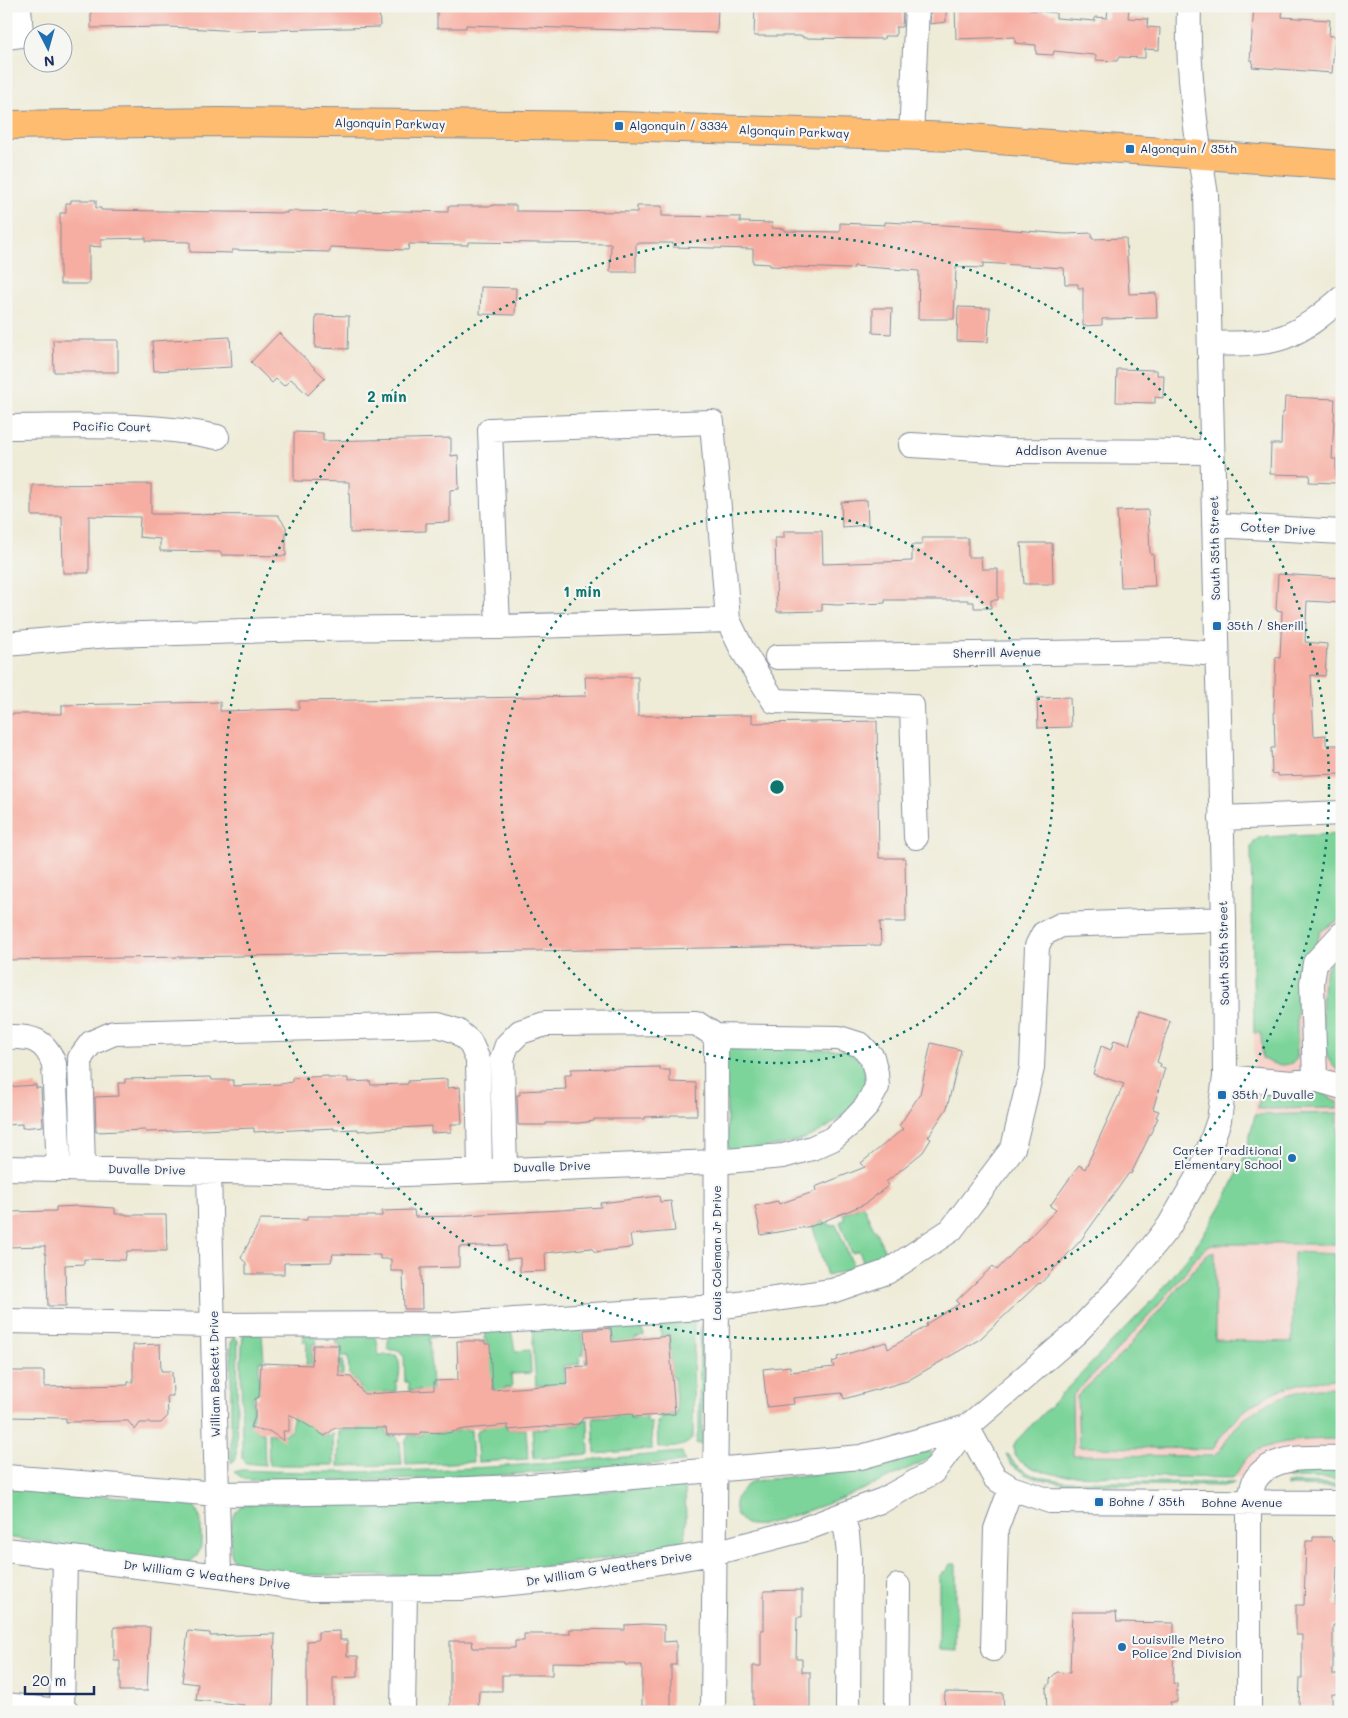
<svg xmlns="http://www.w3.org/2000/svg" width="1348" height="1718" font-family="Mali,sans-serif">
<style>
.built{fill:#f7d1c9}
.green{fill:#7bd49a;stroke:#4b827c}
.building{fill:#f7aea2}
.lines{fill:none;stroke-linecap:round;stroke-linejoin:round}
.minor-casing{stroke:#848d9a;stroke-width:26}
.major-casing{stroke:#848d9a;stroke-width:30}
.minor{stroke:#fff;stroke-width:24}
.major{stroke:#febc70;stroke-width:28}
.ring{fill:none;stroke:#0f766e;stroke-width:2.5;stroke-dasharray:2.5 5}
.poi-dot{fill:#1f6fb2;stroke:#f6f6f2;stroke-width:2}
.labels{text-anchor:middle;stroke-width:4.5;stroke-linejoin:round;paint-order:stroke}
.street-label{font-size:12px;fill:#1b2f5e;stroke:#f6f6f2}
.poi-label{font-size:12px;fill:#1b2f5e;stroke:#f6f6f2;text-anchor:start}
.centre{fill:#0f766e;stroke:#f6f6f2;stroke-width:2.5}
.ring-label{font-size:15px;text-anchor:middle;font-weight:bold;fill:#0f766e;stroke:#f6f6f2;stroke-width:4.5;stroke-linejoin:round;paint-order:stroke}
</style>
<rect width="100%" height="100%" fill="#f6f6f2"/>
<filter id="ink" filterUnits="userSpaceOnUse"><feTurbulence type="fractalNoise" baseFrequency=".02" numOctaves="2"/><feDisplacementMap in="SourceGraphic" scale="10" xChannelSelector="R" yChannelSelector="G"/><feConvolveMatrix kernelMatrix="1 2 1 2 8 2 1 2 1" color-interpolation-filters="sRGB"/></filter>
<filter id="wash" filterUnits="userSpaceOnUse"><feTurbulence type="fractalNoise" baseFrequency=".0096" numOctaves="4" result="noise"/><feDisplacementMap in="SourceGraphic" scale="20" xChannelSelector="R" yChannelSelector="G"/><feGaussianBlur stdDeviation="1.12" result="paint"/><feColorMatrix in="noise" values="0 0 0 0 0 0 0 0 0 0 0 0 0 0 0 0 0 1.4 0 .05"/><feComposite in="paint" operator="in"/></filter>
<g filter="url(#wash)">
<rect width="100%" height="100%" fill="#eeebd7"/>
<!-- built -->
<path class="built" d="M1342,834V1479L1080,1476L1059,1475L1032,1468L1016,1457L1014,1445L1016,1441L1154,1299L1175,1275L1218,1214L1238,1173L1248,1144L1255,1115L1251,847L1255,841L1260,837Z"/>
<!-- green -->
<path class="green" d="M1342,834V918L1321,931L1297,994V1058C1291,1069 1271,1065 1262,1058L1261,1033H1254L1251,847L1255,841L1260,837Z
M1342,949V1073C1335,1069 1330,1063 1327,1056C1322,1043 1321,984 1326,971C1330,962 1335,956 1342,949Z
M744,1047L849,1050L863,1064C864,1070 867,1081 865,1087C863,1095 855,1103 849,1109C814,1145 780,1146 733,1151L728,1148L725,1054L729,1049Z
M1318,1091L1338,1102V1108L1261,1109L1257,1107L1261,1097L1268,1092Z
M1338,1113L1336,1244H1216C1200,1247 1191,1266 1181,1278C1148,1320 1109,1358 1072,1396L1073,1455L1214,1456C1224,1448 1228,1435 1237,1426C1263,1399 1299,1388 1335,1387L1336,1439C1310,1440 1270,1439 1249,1456C1242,1462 1239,1471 1233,1478L1059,1475C1044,1472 1003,1464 1016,1441L1154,1299C1186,1261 1217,1220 1237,1174C1246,1155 1250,1135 1255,1115Z
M862,1204L886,1253L861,1266L860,1264L863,1262L859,1251L852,1253L840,1222L845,1219L843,1214L857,1208Z
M824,1221L826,1224L829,1223L831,1226L836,1224L854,1268L827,1276L812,1224Z
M1215,1252V1340L1292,1342L1294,1252L1335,1254L1336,1379C1283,1381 1240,1402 1213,1449L1079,1447L1077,1396L1126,1350L1206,1255Z
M694,1316L693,1437C685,1449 671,1447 658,1448L657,1422H660V1416L677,1414L674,1377H672L669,1335L661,1336L660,1322Z
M607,1322L642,1323L644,1336L635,1338L637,1366L630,1400L631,1418L647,1417V1422H651L652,1449L595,1454L593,1418L616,1417L613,1374L598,1362L586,1363L585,1359L614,1355L612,1327H607Z
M705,1322L702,1445L696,1443L699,1427L700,1330Z
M586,1323L589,1328L582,1329L584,1355H580L579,1364L563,1366L567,1421L572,1425H579L583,1420L588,1419L589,1454L534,1459L532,1429L551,1428L547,1385L536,1386L533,1343L534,1328Z
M511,1329L515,1351L530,1350L531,1373L511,1374L512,1387L504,1388L507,1430L526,1429L528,1459L478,1462L476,1435L478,1430L495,1423L492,1377L480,1378L488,1368L486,1340L484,1339L486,1330Z
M243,1334H262L264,1361H259V1386L263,1388L262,1390L253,1397V1418L250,1423C254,1429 257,1432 264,1432L265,1465L246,1463L242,1458L241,1362Z
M315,1334L317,1344H312V1369L339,1370L340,1360H343V1375H317L318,1430L322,1436H329L333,1433L334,1465H269L268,1433L279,1436L291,1431L296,1371H306L307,1342L303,1341V1335Z
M372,1334L377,1340L378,1355H396C401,1362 400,1373 398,1382H396V1391L384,1392L386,1435L396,1436L398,1439V1443H400L402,1465L338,1466L339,1430H359L360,1387L356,1381H351V1375L349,1374L348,1356H341L340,1344L336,1343L337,1335Z
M392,1334L445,1335L429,1338L435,1433L459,1431L458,1425L465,1424L466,1430H471L473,1462L406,1465L405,1443L409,1435L421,1436L422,1429L420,1390L409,1391L408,1382H405L404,1357L399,1350H388V1341Z
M235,1337L238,1341L236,1459L231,1463V1343Z
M929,1451L932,1453L931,1457L926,1460C880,1483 834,1503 785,1518C775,1521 762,1527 751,1525C746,1525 742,1522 739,1518C728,1503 740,1489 753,1481L857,1469Z
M682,1452L685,1462L462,1478L352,1481L250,1480L244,1479L234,1472L241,1470C388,1477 536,1465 682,1452Z
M1006,1454L1009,1455C1019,1477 1048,1479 1069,1481L1235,1483L1223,1486L1069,1484L1041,1479L1026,1475L1011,1464Z
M1342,1468V1479L1288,1478L1289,1472Z
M1287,1483L1342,1484V1487L1287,1486Z
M666,1486H676L685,1489L686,1521L684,1543C564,1570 441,1578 318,1575C299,1575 254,1576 239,1567C228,1561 231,1542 231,1532C231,1518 233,1510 246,1504L528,1497Z
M6,1488L186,1502L196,1508L201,1521V1546L197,1556L190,1562H168L6,1537Z
M950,1564H956V1650L939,1649V1576L947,1570Z"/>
<g id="blocks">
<!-- building -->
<path class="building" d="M91,6H379L380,27L238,31L170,27L91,28Z
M437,6H718L717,33L466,25V28H437Z
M755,6L847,8V6H887V9H903L902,27H896V36H884V39L803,38V36H754Z
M955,6H1030V10L1056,13V18L1095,21V17L1107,18L1108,8L1129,9L1128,18L1148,19L1147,27L1160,28L1159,50L1145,49V58L1119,57L1117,61L1096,60V55H1094L1054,51L1053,55L1036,54V45L1015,43V37L956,39Z
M1254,6H1283L1282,17L1330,20L1329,36H1335L1332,73L1252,67L1253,60H1250Z
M931,10H946V22L930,24Z
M71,200H96V208H101V210L287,213V211L357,212L358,210L448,212V206H493V205H516V211L637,212V206H662V216L740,217V222L772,223V228L785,229V231L840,232V223L885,225V222L1001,228V229L1065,234L1092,233V239L1126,238L1129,294L1156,293L1157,318L1102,319V325L1083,326V288H1078V284H1065L1064,268L983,263V268L956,267L954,319H918L919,271L854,266V268L849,269L770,266V264L753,263V249L673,247V243H636V272H610L611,244L468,242V245L409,244L408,250L330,247V252L232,250V253L190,252V242L146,241V238L101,239V247L89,246V284H60V213H66V203H71Z
M481,287L516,288L515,315L480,314Z
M958,307L990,308L988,342L957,341Z
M873,308H892L891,334L873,333Z
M316,315L349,316L348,349L315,348Z
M279,333L325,378L308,395L291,379L284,386L276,379L272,383L251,362Z
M230,337L232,367L154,371L152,341Z
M53,340H118V372H54Z
M1117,369L1157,370V375H1164L1163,398L1155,397V403L1116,402Z
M1285,397L1335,399L1332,459H1336V483L1309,482L1310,475L1270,474L1271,444H1281L1282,413H1284Z
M294,432L323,433V441L451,438V456L458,455L459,489L450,490V522L426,523V531L350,533L349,482L294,481Z
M151,484V514L278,515L286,527V556L221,555V552L160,551V539L139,537L140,517L89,516V573H63L62,516H32V485Z
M867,500L868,525L842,527L841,502Z
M1148,510L1150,554H1153L1155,586L1121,587L1117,511Z
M784,531H822L823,564L912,561V545H922V538H968V557H981L982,569H998V600H991V608H974V602H968V600H885V603L837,605L822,604V611L777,612L775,538H784Z
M1021,543H1052L1053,584H1024Z
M1278,574L1342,578V603L1307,601L1305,642L1327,644L1325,676L1311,675L1314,736L1326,735V745H1340L1341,774L1278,776V773L1272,774L1271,748H1275L1274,708L1276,657L1280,658L1282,611L1276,610Z
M585,677H638V716L752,715V723L877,721L879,858H905L906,922H880L881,945L6,960V714H62V705L220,702V711L299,709V701L586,696Z
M1070,697L1071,727L1038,728L1037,698Z
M1139,1012L1170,1021L1157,1062L1161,1064L1160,1067L1165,1068L1153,1109L1159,1111L1156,1117L1158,1118L1131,1174L1129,1173L1081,1240L1040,1284L1039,1283L980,1339L907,1381L844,1399L842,1393L793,1398L794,1404L767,1407L763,1369L790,1366V1372L834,1367L832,1362L838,1360L837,1357L886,1342L888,1349L927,1326L926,1324L959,1304L956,1301L993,1266L997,1270L1023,1242L1024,1243L1056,1210L1050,1206L1079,1165L1085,1169L1124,1084L1093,1074L1101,1046L1111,1050L1114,1040L1129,1045Z
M931,1043L961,1050L947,1108L928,1137L931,1139L923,1152L886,1182L889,1185L865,1204L812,1226L761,1235L755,1206L778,1201L779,1204L816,1191L815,1187L865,1167L861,1163L903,1129L899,1126L920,1094Z
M660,1067V1070H670V1082L696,1083L697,1115H671V1116L645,1117V1119H594V1121L579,1123H546V1125H518L517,1095H520V1091L566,1089L565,1075H571V1069Z
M328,1076V1078H348V1082L370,1081L371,1085L408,1084V1081L447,1079V1088L460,1087L462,1124H451V1132L431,1133V1126L358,1131V1129L334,1130V1128L254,1132V1128L146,1132L145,1130L96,1132L95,1097L119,1096L118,1083H125V1079L211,1077L212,1080H233V1086L281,1084L292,1082V1078Z
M36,1085V1088H41L43,1126L22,1128V1124L6,1125V1087Z
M659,1196L660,1202L671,1201L675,1231L630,1235L632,1247H629V1248L595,1252L591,1248L545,1253L546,1271L520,1272V1258L507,1259L506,1245L459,1247V1267L421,1268L422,1309H404L403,1271H391V1259H380V1255L333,1254L331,1262L284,1263V1274H246V1263L241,1258L261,1219L307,1220V1216H382V1211L414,1210L415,1217L466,1216V1215L482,1214L561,1210L601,1207L600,1203Z
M80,1206L115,1208V1214H126V1215H166L167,1251H127L125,1260L84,1259V1264L65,1265L66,1306H48L46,1254H45V1246L7,1247L6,1212L56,1211V1207Z
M611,1328L612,1342L669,1336L675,1414L633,1417L632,1414L583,1418L579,1424L508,1430V1425L465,1429L447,1433L420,1432V1435H387L386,1428H335L325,1436L289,1414V1431H283L284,1441L269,1431H262L250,1427L255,1418V1399L259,1397L261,1363L312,1365L313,1345H339V1376L351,1377L364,1394L434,1390V1381L458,1380L457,1341H485V1344H490L492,1390L567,1384L566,1367L587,1366L584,1330Z
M160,1344L161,1371H172L173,1396H167L168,1416L161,1423H140L135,1430L128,1421L66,1422V1418L6,1417V1371H44V1387L128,1385V1382H133V1345Z
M1313,1537H1331L1332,1541H1342V1567H1337L1335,1605H1342V1625H1333V1675H1342V1694H1332V1706H1299L1300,1678H1302V1635H1296V1605H1304L1306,1541H1313Z
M802,1590V1617H797L796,1659H802V1672H810V1712H753V1666H761V1630H764V1591Z
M1072,1612H1116L1117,1622L1174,1623L1173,1683L1177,1684V1702H1170L1173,1712H1047L1046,1688L1050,1683V1679L1057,1672L1070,1673Z
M644,1624L664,1625V1642L676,1641V1665H671V1707L642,1706V1665H625V1663L552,1662V1675H502V1691H479L478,1712H450V1641H472L473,1648H515V1641H524V1634H570V1629L625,1630V1625Z
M114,1627H150L147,1691H120V1661H114Z
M188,1631L210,1633V1636L275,1634L273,1712H244V1705L196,1700L198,1684L182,1682Z
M340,1631V1640H347V1656H358V1677L333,1678V1712H307V1641L318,1640V1632Z
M945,1692L1003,1693L1004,1712H944Z"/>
</g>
</g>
<g filter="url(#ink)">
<use href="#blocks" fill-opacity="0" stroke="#848d9a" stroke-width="1"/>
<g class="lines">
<!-- minor casing -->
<g class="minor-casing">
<path id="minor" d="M6,37L21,35L19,6
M911,136L917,6
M1210,344C1232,343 1262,345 1284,337C1306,329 1324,313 1342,298
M6,427C76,427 148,422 217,437
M911,445L1011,451L1212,452
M1214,525L1342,532
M728,620L743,651L774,701L912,706L916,837
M6,644L109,635L308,629L498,627L728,620L712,422L490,430L498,627
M777,657L1178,651L1217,654
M1221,818L1342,813
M6,1037C31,1036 45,1039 54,1064L59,1169
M1225,1077L1292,1083L1315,1079L1342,1087
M1315,1079L1312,983L1315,963L1342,934
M6,1168L379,1175L716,1162L783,1156L812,1148L832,1139L850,1124L866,1107L877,1087L876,1073L872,1057L861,1045L839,1038L716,1036
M83,1169L80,1058L91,1043L114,1033L438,1025L457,1031L470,1042L478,1060L480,1171
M505,1170L502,1059L507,1045L520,1032L545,1024L696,1023L716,1036
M209,1172L219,1576
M6,1321L213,1325L454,1324L717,1307L832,1291L887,1272L951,1230L1013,1148L1032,1068L1037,946L1043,934L1061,925L1224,919
M967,1427L995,1478L1011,1488L1050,1501L1342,1503
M6,1477L218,1494L395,1492L519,1487L861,1457L967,1427
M842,1515L847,1534L849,1556L848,1712
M6,1550L219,1576L310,1589L461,1588L563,1578L714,1553L802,1530L842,1515L883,1500L933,1472L967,1427L1076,1333L1127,1279L1169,1226L1202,1169L1219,1120L1225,1077L1224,919L1206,195C1196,133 1187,70 1189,6
M993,1649L996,1529L1011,1488
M6,1705L67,1712
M62,1712L65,1558
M403,1712L405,1589
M713,1712L717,1307L716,1036
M897,1712L898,1586
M1249,1712V1503C1251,1496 1252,1486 1255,1480C1272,1453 1314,1458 1342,1458"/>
</g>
<!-- major casing -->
<g class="major-casing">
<path id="major" d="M6,125L219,122L619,126L956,137L1342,165"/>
</g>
<!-- minor -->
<use href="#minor" class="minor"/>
<!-- major -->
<use href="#major" class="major"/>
</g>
</g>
<!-- distance rings -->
<g class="ring">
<circle cx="777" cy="787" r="276"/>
<circle cx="777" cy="787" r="552"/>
</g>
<!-- markers -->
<g class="poi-dot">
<rect x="614" y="121" width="10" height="10" rx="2.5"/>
<rect x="1125" y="144" width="10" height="10" rx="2.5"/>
<rect x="1212" y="621" width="10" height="10" rx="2.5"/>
<rect x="1217" y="1090" width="10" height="10" rx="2.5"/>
<circle cx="1292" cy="1158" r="5"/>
<rect x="1094" y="1497" width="10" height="10" rx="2.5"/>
<circle cx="1122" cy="1647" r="5"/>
</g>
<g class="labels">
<!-- street labels -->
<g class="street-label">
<text transform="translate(390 124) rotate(1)" y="4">Algonquin Parkway</text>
<text transform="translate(794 132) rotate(2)" y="4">Algonquin Parkway</text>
<text transform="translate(112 427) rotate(1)" y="4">Pacific Court</text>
<text x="1061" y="455">Addison Avenue</text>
<text transform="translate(1278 529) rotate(3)" y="4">Cotter Drive</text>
<text transform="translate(1215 548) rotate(-91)" y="4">South 35th Street</text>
<text transform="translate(997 653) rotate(-1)" y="4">Sherrill Avenue</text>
<text transform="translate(1224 953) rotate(-91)" y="4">South 35th Street</text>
<text transform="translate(552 1167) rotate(-2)" y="4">Duvalle Drive</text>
<text transform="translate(147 1170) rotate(1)" y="4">Duvalle Drive</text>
<text transform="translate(717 1253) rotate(-90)" y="4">Louis Coleman Jr Drive</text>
<text transform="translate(215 1374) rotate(-91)" y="4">William Beckett Drive</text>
<text x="1242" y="1507">Bohne Avenue</text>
<text transform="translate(609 1569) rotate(-9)" y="4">Dr William G Weathers Drive</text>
<text transform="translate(207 1575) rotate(7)" y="4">Dr William G Weathers Drive</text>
</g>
<!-- poi labels -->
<g class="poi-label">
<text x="629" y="130">Algonquin / 3334</text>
<text x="1140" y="153">Algonquin / 35th</text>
<text x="1227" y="630">35th / Sherill</text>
<text x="1232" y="1099">35th / Duvalle</text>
<text x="1282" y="1155" text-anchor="end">Carter Traditional<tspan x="1282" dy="14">Elementary School</tspan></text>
<text x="1109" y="1506">Bohne / 35th</text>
<text x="1132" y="1644">Louisville Metro<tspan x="1132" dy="14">Police 2nd Division</tspan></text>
</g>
</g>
<circle cx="777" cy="787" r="8" class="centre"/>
<g class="ring-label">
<text x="387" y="402">2 min</text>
<text x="582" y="597">1 min</text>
</g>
<!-- margin -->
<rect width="1348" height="1718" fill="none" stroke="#f6f6f2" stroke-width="25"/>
<!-- north arrow -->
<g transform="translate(48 48) rotate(174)"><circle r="24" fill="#f6f6f2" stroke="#9ea6b7"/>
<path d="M0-4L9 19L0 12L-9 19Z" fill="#1f6fb2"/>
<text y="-8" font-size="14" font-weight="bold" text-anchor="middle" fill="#1b2f5e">N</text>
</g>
<!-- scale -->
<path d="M25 1686v8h69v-8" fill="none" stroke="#1b2f5e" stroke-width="2.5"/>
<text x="32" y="1686" font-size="15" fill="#1b2f5e" stroke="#f6f6f2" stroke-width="4" paint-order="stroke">20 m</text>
</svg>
